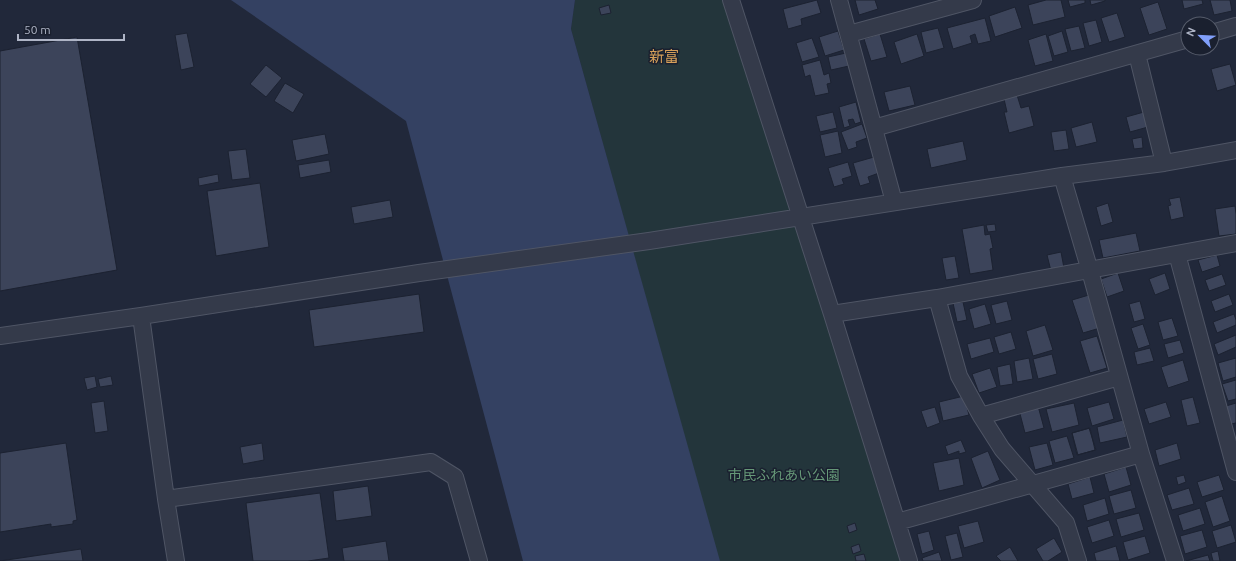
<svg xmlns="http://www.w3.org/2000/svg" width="1236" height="561" font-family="Ubuntu,'Noto Sans JP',sans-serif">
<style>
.green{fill:#23353b}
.water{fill:#344162}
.building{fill:#3c445a;stroke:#1c2231}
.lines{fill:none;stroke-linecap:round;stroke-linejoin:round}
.minor-casing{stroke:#4f5565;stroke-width:18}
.minor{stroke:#343a4a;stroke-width:16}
.labels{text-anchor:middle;stroke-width:3;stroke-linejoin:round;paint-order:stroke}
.park-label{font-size:14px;fill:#669878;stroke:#1a202f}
.neighbourhood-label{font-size:15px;fill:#d6a05a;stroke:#1a202f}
</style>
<rect width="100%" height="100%" fill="#21283a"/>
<!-- green -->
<path class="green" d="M575,0H728L900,561H719L571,29Z"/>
<!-- water -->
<path class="water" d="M231,0H575L571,29L720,561H523L406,121Z"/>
<!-- building -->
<path class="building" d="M817,0L821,13L801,19L802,25L788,29L783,9Z
M855,0H875L878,9L859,15Z
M1046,0H1061L1065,17L1033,25L1028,5Z
M1068,0H1085V3L1070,7Z
M1090,0H1105V1L1091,5Z
M1182,0H1202L1203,4L1184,9Z
M1210,0H1230L1232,11L1214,15Z
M1158,2L1167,29L1149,35L1140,8Z
M609,5L611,13L601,15L599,8Z
M1015,7L1022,28L995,37L989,16Z
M1117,13L1125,37L1109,42L1101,18Z
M985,18L991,41L978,44L975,34L970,36L972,43L953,49L947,28Z
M1096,20L1102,42L1089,46L1083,23Z
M1079,26L1085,48L1071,51L1065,29Z
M938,28L944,48L926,53L921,32Z
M838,31L844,50L825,56L819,37Z
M1062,31L1068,52L1054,56L1048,36Z
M187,33L194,67L181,70L175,35Z
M880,34L887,57L871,61L864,39Z
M917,34L924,56L901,64L894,42Z
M1046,34L1053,61L1035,66L1028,40Z
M77,37L117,270L0,291V51Z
M812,38L819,57L802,62L796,43Z
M846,53L849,66L831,70L828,57Z
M820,60L824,75L829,73L831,83L827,84L829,93L815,96L810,75L805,77L802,65Z
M1230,64L1236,85L1217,91L1211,69Z
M266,65L282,78L266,97L250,84Z
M285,83L304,94L293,113L274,101Z
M910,86L915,105L889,111L884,92Z
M1017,95L1021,108L1029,106L1034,126L1009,133L1004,112H1007L1004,99Z
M856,102L861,122L855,124L853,119L848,120L850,126L844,128L839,107Z
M833,112L837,128L820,132L816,116Z
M1144,112L1148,127L1130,132L1126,117Z
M1092,122L1097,142L1076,147L1071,128Z
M862,124L867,138L856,142L857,147L848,150L841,132Z
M1066,130L1069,149L1054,151L1051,132Z
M838,131L842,153L825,157L820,135Z
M325,134L329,154L296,161L292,140Z
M1142,137L1143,148L1134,149L1132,139Z
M963,141L967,160L931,168L927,149Z
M246,149L250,178L232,180L228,151Z
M874,157L879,173L868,177L870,183L860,186L853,163Z
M329,160L331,172L300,178L298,165Z
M848,162L852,176L842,179L844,184L834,187L828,168Z
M218,174L219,182L199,186L198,178Z
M260,183L269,247L216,256L207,191Z
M1180,197L1184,217L1171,220L1168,206L1171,205L1169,199Z
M390,200L393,217L354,224L351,207Z
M1108,203L1113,222L1101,226L1096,207Z
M1235,206L1236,214V234L1219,236L1215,209Z
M995,224L996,231L988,232L986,225Z
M984,225L985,235L990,234L993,248L990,249L993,270L970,274L962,229Z
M1136,233L1140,251L1103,258L1099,240Z
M1061,252L1064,268L1051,271L1047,255Z
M1217,255L1220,266L1202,272L1198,260Z
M955,256L959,278L946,280L942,258Z
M1118,273L1124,291L1107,297L1101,279Z
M1165,273L1170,289L1155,295L1149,279Z
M1222,274L1226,285L1209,291L1205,280Z
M419,294L424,332L314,347L309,310Z
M1229,294L1233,305L1215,312L1211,301Z
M1089,295L1100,328L1083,333L1072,300Z
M1007,301L1012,320L996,324L991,305Z
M1140,301L1145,319L1134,322L1129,304Z
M963,302L967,320L957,322L953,303Z
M985,304L991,324L974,329L969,309Z
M1234,314L1236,320V325L1217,333L1213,322Z
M1172,318L1178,336L1163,340L1158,322Z
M1143,324L1150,345L1138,349L1131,328Z
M1045,325L1053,350L1033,356L1026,331Z
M1011,332L1016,349L999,354L994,337Z
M1236,335V347L1218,355L1214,344Z
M1097,336L1107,368L1090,373L1080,341Z
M990,338L994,352L971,359L967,344Z
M1180,340L1184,353L1168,358L1164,344Z
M1150,348L1154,361L1137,365L1134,352Z
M1052,354L1057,374L1038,379L1033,359Z
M1029,358L1033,379L1017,382L1014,361Z
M1236,358V377L1223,381L1218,363Z
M1183,360L1189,381L1168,388L1161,367Z
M1010,364L1013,384L1000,386L997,367Z
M990,368L997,387L979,393L972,374Z
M95,376L97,387L87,390L84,378Z
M111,376L113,385L100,387L98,379Z
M1236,380V399L1228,401L1222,384Z
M964,396L969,415L943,421L939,402Z
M1193,397L1200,423L1187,426L1181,400Z
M104,401L108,431L95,433L91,403Z
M1109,402L1114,419L1092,426L1087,408Z
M1166,402L1171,417L1149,424L1144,409Z
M1074,403L1079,425L1052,432L1046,409Z
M1236,403V423L1231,424L1226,406Z
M1038,406L1044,428L1025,433L1019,410Z
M935,407L940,423L927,428L921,411Z
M1123,420L1127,437L1100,443L1097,427Z
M1089,428L1096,450L1077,455L1072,433Z
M1090,428L1095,450L1078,455L1072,433Z
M1067,436L1074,458L1055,463L1049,441Z
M961,440L966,452L959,454V451L948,455L945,446Z
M66,443L77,520L73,521V524L51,527V524L0,532V453Z
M262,443L264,460L243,464L240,447Z
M1047,443L1053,465L1035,470L1029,447Z
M1177,443L1181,459L1159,466L1155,450Z
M988,451L1000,480L982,488L971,458Z
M959,458L964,485L939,491L933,463Z
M1126,467L1131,485L1109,492L1104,474Z
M1184,475L1186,482L1178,485L1176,477Z
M1219,475L1224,490L1202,497L1197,482Z
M1090,477L1094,493L1072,499L1068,484Z
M368,486L372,516L336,521L333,491Z
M1189,488L1194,504L1172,510L1167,495Z
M1131,490L1136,508L1114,514L1109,496Z
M320,493L329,558L308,561H253L246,503Z
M1222,496L1230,521L1213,527L1205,502Z
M1105,498L1109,514L1087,521L1083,505Z
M1200,508L1205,524L1183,531L1178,515Z
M1139,513L1144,530L1121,537L1116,519Z
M1109,520L1114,536L1092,543L1087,527Z
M978,521L984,542L964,548L958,526Z
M855,523L857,530L849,533L847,526Z
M1231,525L1236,542L1217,548L1212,531Z
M1202,530L1207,547L1185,554L1180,536Z
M929,531L934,550L922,554L917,534Z
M957,533L963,557L951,560L945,536Z
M1145,536L1150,553L1128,560L1123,542Z
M1054,538L1062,552L1048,561H1043L1036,549Z
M386,541L389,561H344L342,548Z
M859,544L861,551L853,554L851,547Z
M1116,546L1120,561H1096L1094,553Z
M1010,547L1018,561H1001L996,556Z
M81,549L83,561H0Z
M1218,551L1220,561H1213L1211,553Z
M939,552L942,561H923L922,558Z
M864,554L866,561H856L855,556Z
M1208,555L1210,561H1186Z"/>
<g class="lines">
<!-- minor casing -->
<g class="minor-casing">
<path id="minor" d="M731,0L832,314L909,561
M839,0L894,202
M1212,33L1236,26
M849,34L973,0
M1137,54L1164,163
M874,128L1188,39
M1062,176L1090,271L1141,454L1175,561
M1177,254L1236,472
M937,298L959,376L981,416L1002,449L1066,523L1078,561
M832,314L937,298L1236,243
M141,316L166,499L176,561
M0,336L141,316L419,273L649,241L1062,176L1164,163L1236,150
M981,416L1119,377
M166,499L431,462L455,477L479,561
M897,522L1141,454"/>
</g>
<!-- minor -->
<use href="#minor" class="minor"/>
</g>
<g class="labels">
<!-- park labels -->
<g class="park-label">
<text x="784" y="480">市民ふれあい公園</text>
</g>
<!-- neighbourhood labels -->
<g class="neighbourhood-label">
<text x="664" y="62">新富</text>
</g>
</g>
<!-- north arrow -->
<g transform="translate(1200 36) rotate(294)"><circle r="19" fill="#1a202f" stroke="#565c6b"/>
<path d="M0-3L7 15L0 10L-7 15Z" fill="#809ffa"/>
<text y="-6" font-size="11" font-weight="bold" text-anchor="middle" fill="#afb5c6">N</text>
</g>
<!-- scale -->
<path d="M18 34v6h106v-6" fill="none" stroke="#afb5c6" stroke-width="2"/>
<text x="24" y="34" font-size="12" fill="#afb5c6" stroke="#1a202f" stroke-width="3" paint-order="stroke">50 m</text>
</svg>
